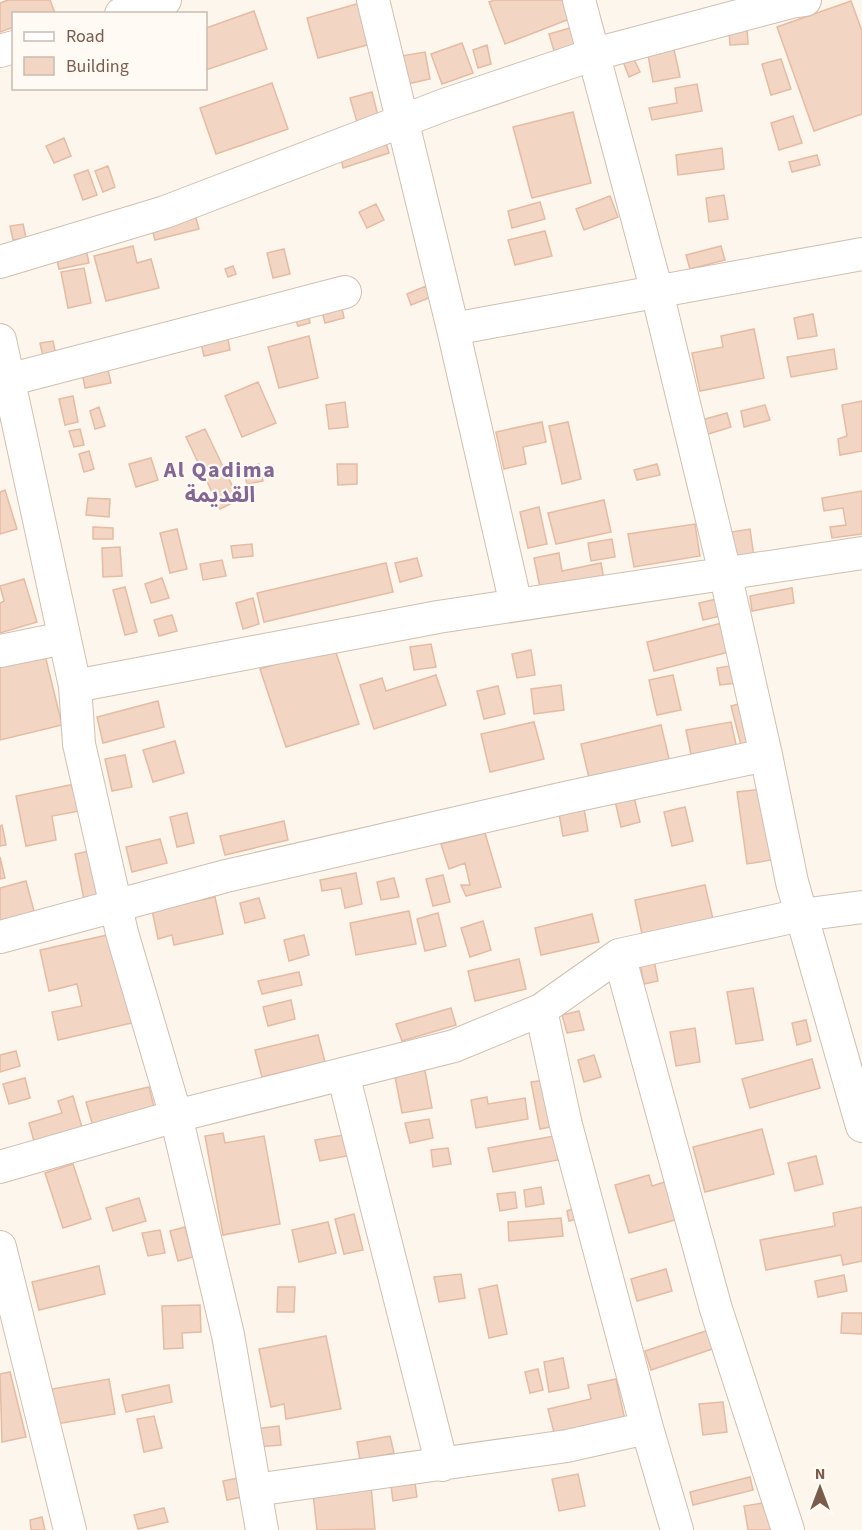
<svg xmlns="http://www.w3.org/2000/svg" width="862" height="1530" font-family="'Source Sans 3','Noto Sans Arabic',sans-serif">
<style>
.building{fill:#f3d5c3;stroke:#e6bba3;stroke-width:1.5}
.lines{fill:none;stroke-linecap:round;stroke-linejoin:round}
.street-casing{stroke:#d1beb0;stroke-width:34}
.street{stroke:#fff;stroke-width:32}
.labels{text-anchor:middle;stroke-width:4.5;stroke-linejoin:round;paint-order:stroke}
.district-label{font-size:22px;font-weight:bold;letter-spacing:1.5px;fill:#846695;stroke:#fffaf3}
</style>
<rect width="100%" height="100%" fill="#fdf6ec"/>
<!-- building -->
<path class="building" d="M8,0H50L55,13L14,14V27L0,32V3Z
M495,0H565L572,18L505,44L489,2Z
M851,1L862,31V114L814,131L777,27Z
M364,2L375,43L318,58L307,18Z
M254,11L267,49L206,70V28Z
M577,26L582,43L554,51L549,34Z
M747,28L748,44L730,45L729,30Z
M462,43L473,73L442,84L431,54Z
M487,45L491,64L478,68L473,50Z
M673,45L680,77L653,82L647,50Z
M425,52L430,79L407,84L401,56Z
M632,55L640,72L629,77L622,59Z
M781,59L791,89L771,95L762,64Z
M272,83L288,129L216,154L200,108Z
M697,84L702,111L652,120L649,108L677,103L675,88Z
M372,92L378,116L357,122L350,98Z
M573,112L591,183L532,198L513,127Z
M793,116L802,143L779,150L771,123Z
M64,138L71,156L54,163L46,146Z
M386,143L389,153L343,168L341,158Z
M722,148L724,169L678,175L676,155Z
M817,155L820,165L792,172L789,162Z
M108,166L115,187L103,192L95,171Z
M88,170L97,195L83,200L74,175Z
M724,195L728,219L709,222L706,198Z
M610,196L618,217L584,230L576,209Z
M540,202L545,219L512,228L508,211Z
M376,204L384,220L367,228L359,212Z
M194,211L199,229L155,240L150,222Z
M23,224L26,238L13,240L10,226Z
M545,231L552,256L515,265L508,240Z
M133,246L137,263L151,259L159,288L106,301L94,256Z
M721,246L725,260L690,269L686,255Z
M284,249L290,274L273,278L267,253Z
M86,250L89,263L59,269L56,256Z
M233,266L236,274L228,277L225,269Z
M84,268L91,303L68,308L61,272Z
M426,286L431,297L411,305L407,294Z
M340,299L344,318L325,323L320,304Z
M307,309L310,323L298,326L293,313Z
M813,314L817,336L798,339L794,318Z
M226,329L230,350L204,356L199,335Z
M754,329L764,378L700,391L692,353L723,347L721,336Z
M309,336L318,378L279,388L268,347Z
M53,341L56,355L43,357L40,343Z
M834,349L837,369L791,377L787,357Z
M106,361L111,383L85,388L81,367Z
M258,382L276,423L242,437L225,396Z
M73,396L78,422L65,425L59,399Z
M862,401V451L840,455L838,439L847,436L842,405Z
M345,402L348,427L329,429L326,405Z
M765,405L770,420L744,427L741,411Z
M99,407L105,426L95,429L90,411Z
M727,413L731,427L702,436L698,421Z
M542,422L546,442L523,447L526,464L504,469L496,432Z
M568,422L581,479L562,484L549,426Z
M80,429L84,445L74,447L69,431Z
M205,429L239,500L220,509L186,437Z
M89,451L94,469L84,472L79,454Z
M151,458L158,480L136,487L129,464Z
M259,464L263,481L247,484L243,468Z
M337,464H357V484L338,485Z
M657,464L660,475L637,480L634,470Z
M5,490L17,529L0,534V492Z
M862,491V534L832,538L830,527L846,525L843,508L824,511L822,498Z
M88,498L110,499L109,517L86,515Z
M604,500L611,532L556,544L548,513Z
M539,507L547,544L528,548L520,512Z
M695,524L700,556L634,567L628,534Z
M93,527L113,528V539H93Z
M177,529L187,569L170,573L160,533Z
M750,529L754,557L735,559L731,532Z
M612,539L615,557L591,561L588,543Z
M252,544L253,556L233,558L231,546Z
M120,547L122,576L103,577L102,548Z
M559,553L562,571L601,563L605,585L542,597L534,558Z
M417,558L422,576L400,582L395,563Z
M222,560L226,576L203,580L200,564Z
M386,563L393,592L264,622L257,593Z
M162,578L169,598L151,603L145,584Z
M24,579L37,622L0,633V603L4,601L0,586Z
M125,587L137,632L125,635L113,590Z
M792,588L794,603L752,611L750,596Z
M253,598L259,624L243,629L236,603Z
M721,598L725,615L703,620L699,603Z
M172,615L177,631L159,636L154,620Z
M726,622L733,651L654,671L647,642Z
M431,644L436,667L414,670L410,647Z
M334,646L359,724L286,747L260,669Z
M531,650L535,675L517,678L512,654Z
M44,651L62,725L0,740V662Z
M735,665L738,683L720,685L717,668Z
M436,675L446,705L374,729L360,685L382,678L386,691Z
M673,675L681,710L657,715L649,680Z
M561,685L564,710L534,714L531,689Z
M498,686L505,714L484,719L477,691Z
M158,701L164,727L103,743L97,717Z
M747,702L757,742L741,745L731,706Z
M534,722L544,759L490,772L481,734Z
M731,722L737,749L692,759L686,730Z
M661,725L670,763L590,782L581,744Z
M175,741L184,773L153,782L143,750Z
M125,755L132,787L112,791L105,759Z
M80,783L85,810L52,816L56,840L26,846L16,796Z
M762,789L771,860L747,864L737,792Z
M634,797L640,822L621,827L615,801Z
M583,803L588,831L563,836L558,808Z
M685,807L693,841L672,846L664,812Z
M187,813L194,843L177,847L170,817Z
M284,821L288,840L225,855L220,836Z
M2,825L6,845L0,846V826Z
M485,833L501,887L466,896L461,885H470L465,863L449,869L441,844Z
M160,839L167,863L132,872L126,847Z
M90,851L100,903L85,905L75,854Z
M0,857L5,878L0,879Z
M356,873L362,904L345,908L341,888L322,891L320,880Z
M443,875L450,902L433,906L426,879Z
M394,878L399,897L381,900L377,882Z
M26,881L35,915L0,925V888Z
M705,885L713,919L642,934L635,900Z
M215,897L223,934L174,945L172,935L158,939L152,910Z
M259,898L265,918L245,923L240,903Z
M409,911L416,944L356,955L350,923Z
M438,913L446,946L425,951L417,919Z
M592,914L599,942L541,955L535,928Z
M483,921L491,950L470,957L461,928Z
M112,934L132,1023L58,1040L52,1012L82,1006L77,984L49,991L40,950Z
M304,935L309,955L289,961L284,940Z
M519,959L526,989L475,1001L468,971Z
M654,960L658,981L644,984L640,963Z
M299,972L302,985L262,994L258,981Z
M753,988L763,1040L736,1044L727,992Z
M291,1000L295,1019L268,1026L263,1007Z
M451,1008L456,1025L402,1041L396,1024Z
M579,1011L584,1030L567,1033L562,1015Z
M806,1020L811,1041L797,1045L792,1023Z
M695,1028L700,1062L676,1066L670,1032Z
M318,1035L325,1062L262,1077L255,1050Z
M16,1051L20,1066L0,1072V1055Z
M594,1055L601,1077L584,1082L578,1060Z
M812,1059L820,1088L750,1108L742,1079Z
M423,1060L432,1108L402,1113L393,1066Z
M25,1078L30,1098L9,1104L3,1084Z
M546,1080L555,1126L540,1129L531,1082Z
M149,1087L155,1111L93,1126L86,1102Z
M73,1096L83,1131L35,1145L29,1123L62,1113L58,1101Z
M487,1097L488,1104L525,1098L528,1119L476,1128L471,1100Z
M429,1119L433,1138L410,1143L405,1123Z
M762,1129L774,1174L705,1192L693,1147Z
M223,1133L225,1143L264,1136L280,1224L223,1235L205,1136Z
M343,1135L347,1156L320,1161L315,1140Z
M554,1136L558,1160L493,1172L488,1148Z
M448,1148L451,1164L433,1167L431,1150Z
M816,1156L823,1184L795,1191L788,1163Z
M73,1164L91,1219L63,1228L45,1173Z
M649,1175L652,1186L671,1180L682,1218L629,1233L615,1185Z
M541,1187L544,1204L526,1207L524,1190Z
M515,1192L517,1208L500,1211L497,1194Z
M139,1198L146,1221L113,1231L106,1208Z
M862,1207V1261L843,1265L841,1255L766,1270L760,1240L835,1226L833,1213Z
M575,1208L578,1219L569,1221L567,1211Z
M354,1214L363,1250L344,1254L335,1219Z
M561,1218L563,1236L509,1241L508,1222Z
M328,1222L336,1253L299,1262L292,1230Z
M185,1227L193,1257L178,1261L170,1231Z
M160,1230L165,1253L148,1256L142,1233Z
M99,1266L105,1294L39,1310L32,1282Z
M666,1269L672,1291L637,1301L631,1279Z
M461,1274L465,1298L439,1302L434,1277Z
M844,1275L847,1291L818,1297L815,1281Z
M497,1285L507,1334L489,1338L479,1289Z
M278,1287H295L294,1312H277Z
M200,1305L201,1332L182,1333L183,1348L164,1349L162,1306Z
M842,1313H862V1334L841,1333Z
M715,1328L721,1346L651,1370L645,1351Z
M326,1336L341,1409L286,1419L284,1404L271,1407L259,1349Z
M563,1358L569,1388L549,1392L544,1362Z
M538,1369L543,1390L530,1393L525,1372Z
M10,1372L26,1437L2,1442L0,1374Z
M109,1379L115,1414L57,1424L52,1389Z
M616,1379L625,1420L555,1436L548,1409L591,1399L588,1385Z
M169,1385L172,1402L126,1412L122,1395Z
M723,1402L727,1432L703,1435L699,1404Z
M154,1416L162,1448L144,1452L137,1419Z
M279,1426L281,1445L256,1447L254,1429Z
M390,1436L394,1453L360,1460L357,1442Z
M578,1474L585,1506L559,1511L552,1479Z
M243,1477L247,1496L227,1500L223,1481Z
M750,1477L753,1490L693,1505L690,1492Z
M415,1483L417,1497L393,1501L391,1486Z
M371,1486L375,1529L317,1530L313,1493Z
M769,1502L773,1530H748L744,1506Z
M164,1508L168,1522L138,1529L134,1515Z
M42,1517L45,1530H31L30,1520Z"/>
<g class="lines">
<!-- street casing -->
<g class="street-casing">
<path id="street" d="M373,0L453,329L516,605
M579,0L657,292L725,573L766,755L792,882L862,1126
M121,14L165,0
M0,51L14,47
M0,262L165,212L444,105L595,54L791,2L805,0
M453,329L862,254
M0,340L75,686L79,744L122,933L176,1116L228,1335L262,1530
M8,380L345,292
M0,651L64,638
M75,686L438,617L862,553
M0,937L226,876L569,797L766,755
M619,955L716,1309L788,1530
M541,1010L566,1125L647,1428L677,1530
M343,1074L442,1465
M0,1167L176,1116L454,1046L541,1010L619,955L801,915L862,907
M0,1247L70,1530
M255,1490L567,1446L647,1428"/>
</g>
<!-- street -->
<use href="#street" class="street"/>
</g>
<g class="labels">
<!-- district labels -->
<g class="district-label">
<text x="220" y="477">Al Qadima<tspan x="220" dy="25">القديمة</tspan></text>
</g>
</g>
<!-- legend -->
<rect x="12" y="12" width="195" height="78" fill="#fffaf3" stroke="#cabbb1" stroke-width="1.5"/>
<rect x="24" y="32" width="30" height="9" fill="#ffffff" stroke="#cabbb1" stroke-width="1.5"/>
<text x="66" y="42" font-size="18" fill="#7a5c4d">Road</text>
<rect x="24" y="57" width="30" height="18" fill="#f3d5c3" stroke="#cabbb1" stroke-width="1.5"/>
<text x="66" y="72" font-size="18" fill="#7a5c4d">Building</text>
<!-- north arrow -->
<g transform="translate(820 1488)" stroke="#fffaf3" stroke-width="4.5" paint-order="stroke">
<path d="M0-4.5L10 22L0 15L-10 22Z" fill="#7a5c4d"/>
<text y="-9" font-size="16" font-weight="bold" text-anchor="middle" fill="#7a5c4d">N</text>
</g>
</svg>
